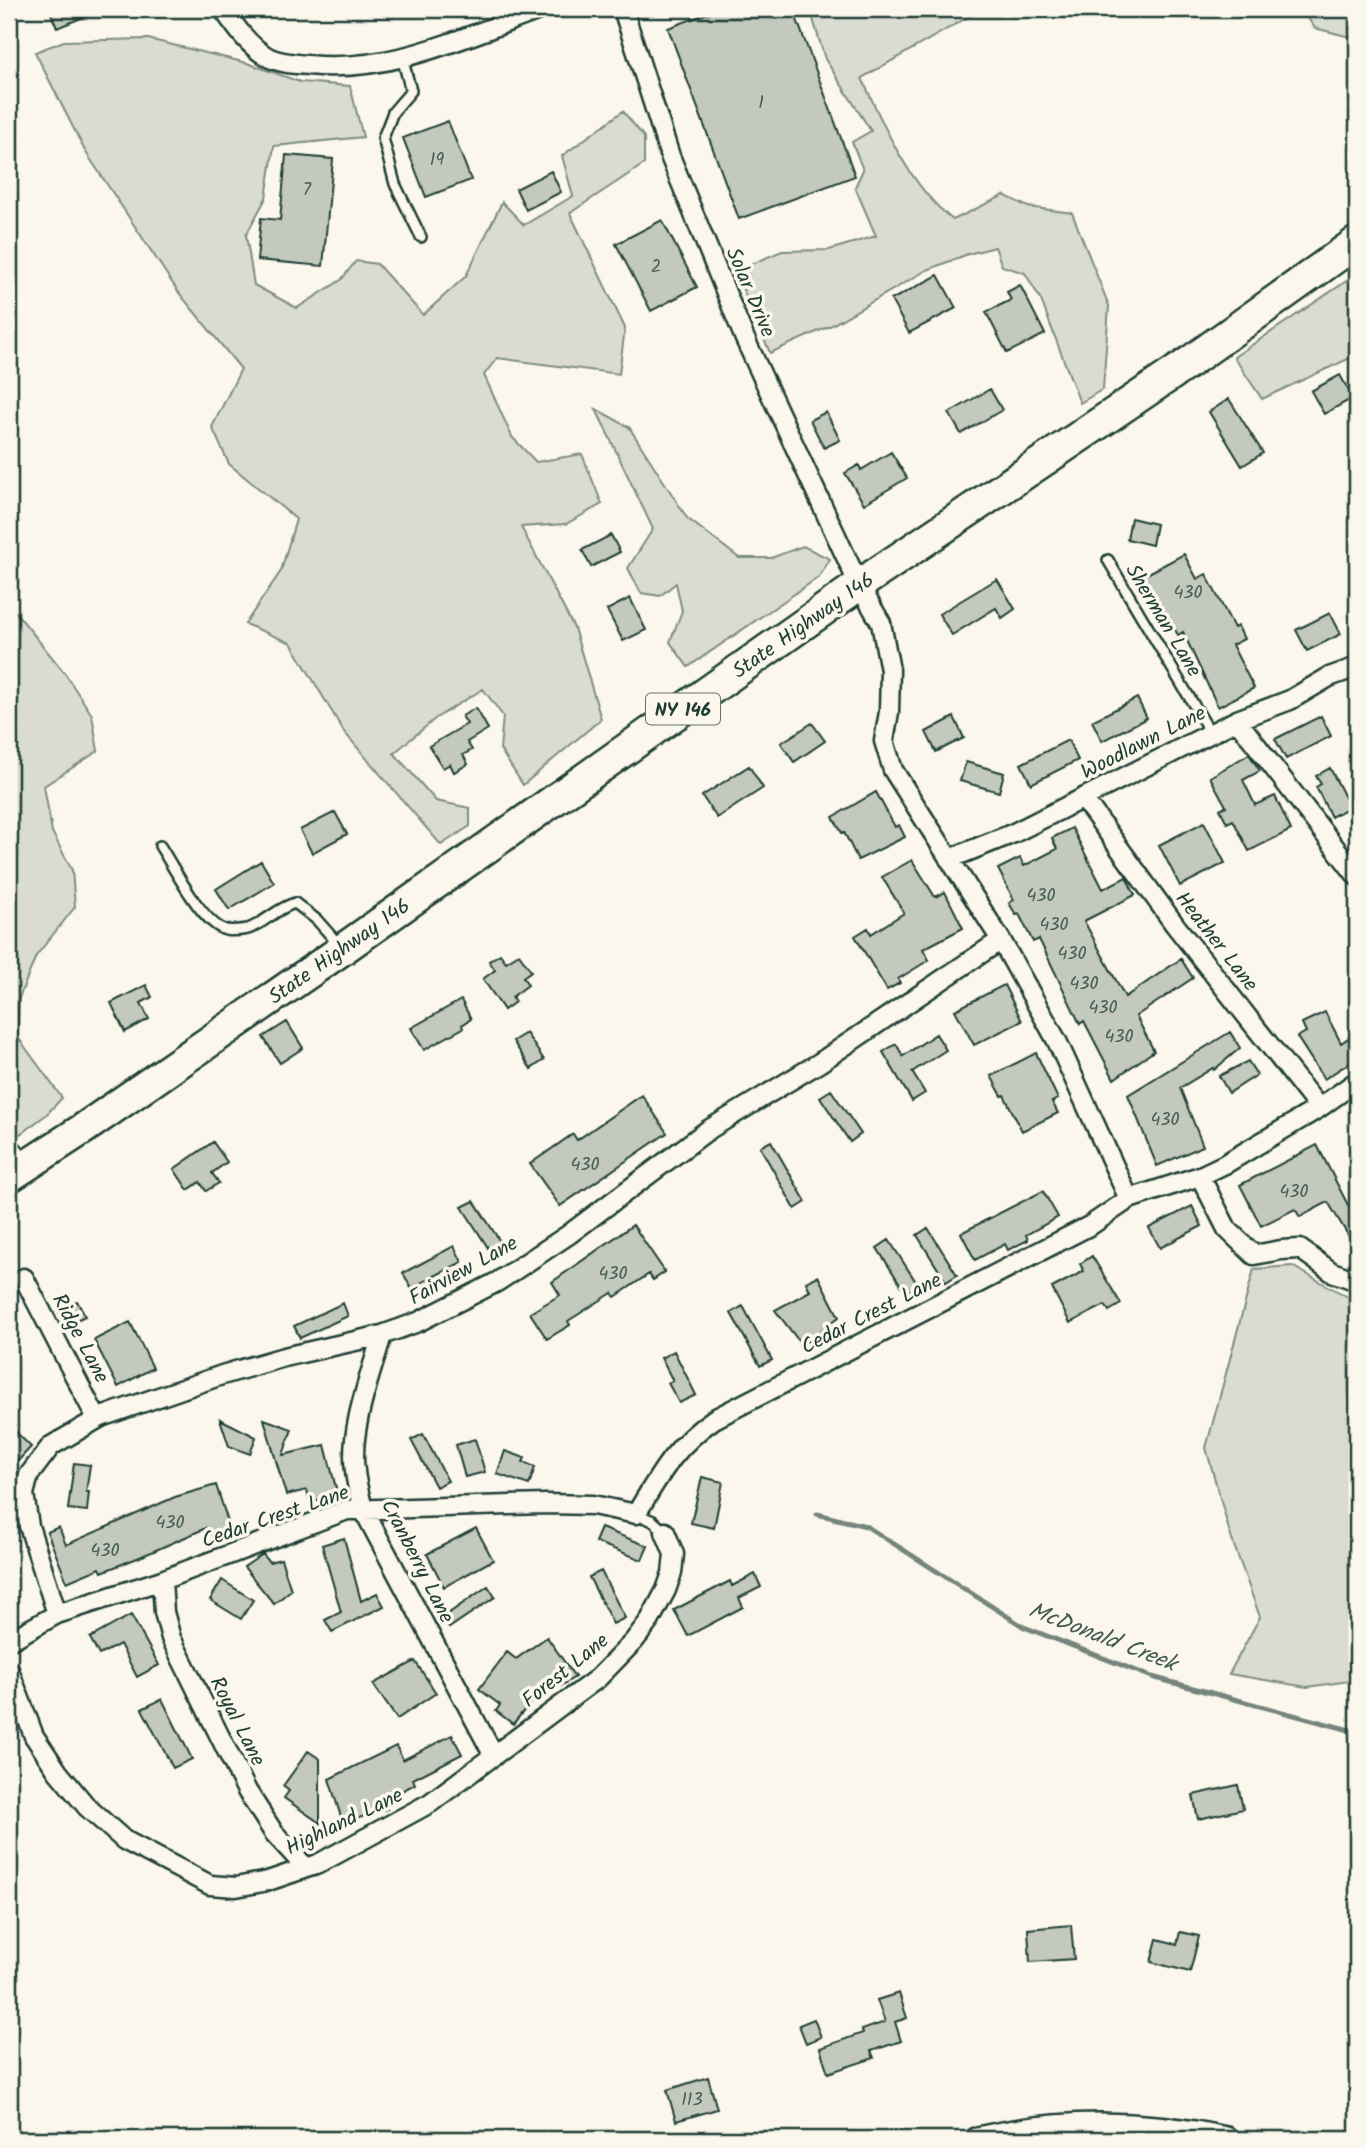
<svg xmlns="http://www.w3.org/2000/svg" width="1366" height="2148" font-family="Kalam,sans-serif">
<style>
.green{fill:#dbdcd1;stroke:#7d8c82;stroke-width:2}
.lines{fill:none;stroke-linecap:round;stroke-linejoin:round}
.stream{stroke:#74847b;stroke-width:5}
.building{fill:#c4c9be;stroke:#1f3d34;stroke-width:2}
.service-casing{stroke:#1f3d34;stroke-width:14}
.minor-casing{stroke:#1f3d34;stroke-width:23}
.tertiary-casing{stroke:#1f3d34;stroke-width:28}
.primary-casing{stroke:#1f3d34;stroke-width:35}
.service{stroke:#fbf7ec;stroke-width:9}
.minor{stroke:#fbf7ec;stroke-width:18}
.tertiary{stroke:#fbf7ec;stroke-width:23}
.primary{stroke:#fbf7ec;stroke-width:30}
.labels{text-anchor:middle;stroke-width:7;stroke-linejoin:round;paint-order:stroke}
.number-label{font-size:18px;fill:#486056}
.shield{fill:#fbf7ec;stroke:#61756b;stroke-width:2}
.shield-label{font-size:19px;font-weight:bold;fill:#1f3d34}
.street-label{font-size:21px;fill:#1f3d34;stroke:#fbf7ec}
.water-label{font-size:23px;font-style:italic;fill:#425b52;stroke:#fbf7ec}
</style>
<rect width="100%" height="100%" fill="#fbf7ec"/>
<filter id="ink" filterUnits="userSpaceOnUse"><feTurbulence type="fractalNoise" baseFrequency=".0143" numOctaves="2"/><feDisplacementMap in="SourceGraphic" scale="14" xChannelSelector="R" yChannelSelector="G"/><feConvolveMatrix kernelMatrix="1 2 1 2 8 2 1 2 1" color-interpolation-filters="sRGB"/></filter>
<g filter="url(#ink)">
<!-- green -->
<path class="green" d="M810,9H982L862,78C884,127 910,187 953,220L1004,195L1028,207L1072,213L1109,306L1103,389L1080,403L1041,300L1025,273L1002,266L995,247L968,254L927,270L830,326L770,353L735,271L782,251L829,250L876,236L855,187L863,170L852,142L871,131L825,59Z
M1301,9H1357V35L1350,37L1315,28Z
M148,39L247,63L300,82L350,86L363,137L274,146L266,198L246,235L254,285L297,308L341,280L356,261L377,264L423,315L466,276L502,202L524,225L573,196L562,156L623,111L644,137V164L570,213L625,328L619,374L497,358L484,375L512,437L536,462L582,454L602,504L566,524L521,527L574,628L601,719L523,785L500,749L503,716L483,689L436,718L394,753L436,801L470,808V826L441,845L344,732L291,643L245,624L281,571L296,519L229,464L212,427L241,369L179,293L85,151L35,52L64,41Z
M1357,274V373L1350,358L1262,399L1234,357Z
M596,409L629,427L687,518L739,558H771L803,546L830,559L819,577L688,667L670,642L682,611L676,583L660,596L641,593L628,568L653,529Z
M9,604L64,672L92,715L98,751L44,786L52,832L72,870L75,907L36,956L19,998L17,1036L62,1098L46,1115L20,1134L9,1119Z
M1292,1266L1357,1302V1680L1307,1687L1229,1674L1260,1617L1231,1537L1206,1448L1254,1269Z"/>
<g class="lines">
<!-- stream -->
<path class="stream" d="M817,1514L866,1526L1024,1627L1152,1677L1357,1732"/>
</g>
<!-- building -->
<path class="building" d="M49,9H103L57,28Z
M719,9H793L855,176L739,219L668,28Z
M448,121L471,180L426,197L403,138Z
M286,155L333,159L323,266L257,260L261,218L280,220Z
M551,171L561,192L526,210L516,189Z
M662,220L697,287L651,311L616,244Z
M938,275L956,308L909,333L891,300Z
M1020,285L1045,334L1007,353L986,312L1011,300L1007,292Z
M1340,375L1353,398L1324,414L1311,391Z
M990,389L1002,410L961,434L949,413Z
M1229,399L1263,453L1242,466L1209,412Z
M826,412L840,440L824,448L810,420Z
M891,452L907,478L864,504L845,473L859,465L861,470Z
M1131,518L1156,524L1152,545L1127,539Z
M611,535L620,552L591,567L582,550Z
M1184,554L1197,579L1206,574L1234,628L1238,626L1244,639L1232,645L1254,688L1218,707L1183,632L1178,635L1143,576Z
M997,579L1015,609L1002,618L996,608L952,635L939,614Z
M630,598L646,630L623,641L607,610Z
M1330,613L1341,634L1307,651L1296,630Z
M1137,698L1147,718L1102,741L1092,721Z
M476,708L488,729L467,742L472,750L463,755L468,764L454,772L450,764L443,768L429,746L467,724L462,716Z
M1321,716L1331,736L1286,759L1275,739Z
M954,717L964,738L936,752L926,732Z
M812,723L825,741L794,762L781,743Z
M1068,740L1078,760L1031,784L1021,764Z
M1249,754L1260,771L1243,780L1255,805L1275,796L1291,830L1249,851L1233,820L1227,823L1220,809L1226,806L1210,777Z
M966,762L1004,773L999,792L960,781Z
M749,766L763,788L717,818L702,796Z
M1330,768L1350,807L1331,817L1316,787L1321,784L1316,776Z
M876,792L895,827L899,825L905,837L858,860L844,832L842,833L833,817Z
M335,812L347,834L312,853L300,830Z
M1204,822L1225,863L1180,886L1159,845Z
M1072,828L1103,889L1126,877L1135,895L1084,921L1125,997L1181,959L1193,978L1136,1016L1154,1051L1114,1079L1084,1021L1080,1024L1039,939L1033,942L1019,914L1016,915L1009,903L1014,900L998,869L1020,858L1024,866L1057,849L1052,838Z
M912,860L935,897L945,892L963,928L923,949L929,960L898,979L900,983L887,990L855,936L868,928L871,934L904,913L882,877Z
M261,861L274,883L229,910L216,889Z
M500,954L506,962L519,954L531,971L523,977L528,985L512,997L515,1002L504,1010L483,979L495,970L489,961Z
M146,985L152,997L141,1003L149,1019L125,1032L111,1003Z
M1004,985L1022,1021L974,1045L955,1010Z
M461,1000L471,1019L462,1025L463,1028L424,1050L411,1028Z
M1325,1012L1341,1043L1357,1032V1058L1324,1079L1297,1037L1306,1032L1302,1023Z
M287,1022L303,1048L280,1063L263,1037Z
M1230,1032L1240,1048L1214,1070L1213,1068L1180,1088L1203,1146L1157,1166L1128,1095Z
M526,1033L544,1060L531,1069L513,1041Z
M936,1034L946,1050L912,1072L925,1093L912,1101L883,1052L896,1044L903,1056Z
M1036,1053L1058,1099L1052,1102L1058,1113L1022,1131L1004,1095L1002,1096L991,1076Z
M1248,1061L1257,1075L1229,1093L1219,1076Z
M831,1090L861,1134L850,1142L820,1097Z
M642,1095L667,1133L560,1206L530,1164L573,1134L577,1140Z
M771,1141L806,1202L795,1209L760,1147Z
M213,1142L227,1162L212,1173L219,1183L206,1191L200,1182L188,1190L174,1169Z
M1317,1145L1350,1209L1357,1204V1250L1328,1202L1300,1217L1295,1209L1261,1226L1240,1185Z
M1043,1191L1058,1217L1026,1235L1028,1240L1008,1250L1005,1244L975,1260L961,1233Z
M474,1201L503,1246L492,1254L462,1207Z
M1192,1206L1202,1226L1160,1248L1149,1228Z
M633,1225L665,1272L653,1280L649,1274L615,1297L612,1293L568,1321L570,1325L547,1339L530,1313L560,1295L552,1282Z
M928,1228L957,1275L946,1282L917,1235Z
M889,1240L918,1285L906,1293L877,1248Z
M454,1246L462,1262L411,1288L403,1273Z
M1092,1256L1121,1304L1109,1311L1105,1305L1070,1323L1052,1288L1084,1271L1080,1264Z
M818,1276L839,1317L802,1345L775,1310L810,1291L806,1282Z
M77,1301L85,1316L66,1325L58,1310Z
M343,1303L348,1316L300,1338L294,1326Z
M743,1306L772,1360L760,1366L731,1313Z
M130,1322L153,1368L118,1387L94,1340Z
M674,1351L696,1395L679,1403L668,1383L673,1381L661,1358Z
M220,1419L256,1437L250,1454L229,1446Z
M264,1419L292,1429L283,1455L325,1445L338,1496L310,1502L307,1490L286,1495Z
M9,1425L31,1447L16,1463L9,1456Z
M423,1434L448,1481L436,1487L411,1440Z
M475,1439L485,1472L465,1477L456,1445Z
M505,1451L525,1458L523,1462L535,1467L529,1485L497,1474Z
M74,1463L90,1465L86,1492H89L87,1511L68,1509Z
M702,1477L723,1482L714,1528L691,1523Z
M216,1485L230,1528L208,1535L206,1528L140,1557L102,1572L100,1568L67,1582L47,1532L59,1527L66,1545L175,1497Z
M476,1528L493,1560L444,1587L427,1554Z
M601,1528L648,1546L642,1560L595,1542Z
M344,1538L361,1601L377,1593L384,1606L332,1632L325,1620L341,1612L322,1545Z
M263,1554L269,1562L281,1559L291,1590L274,1604L244,1567Z
M601,1571L625,1618L613,1624L589,1577Z
M755,1574L761,1587L739,1598L743,1607L688,1636L674,1610L730,1581L732,1586Z
M222,1580L253,1600L241,1619L210,1600Z
M488,1586L495,1597L449,1628L442,1618Z
M131,1615L159,1665L137,1677L120,1644L99,1655L90,1638Z
M547,1637L575,1677L561,1686L553,1675L513,1724L496,1711L500,1705L479,1689L507,1652L516,1659Z
M415,1661L436,1693L397,1719L373,1684Z
M162,1699L192,1759L173,1768L142,1709Z
M452,1735L462,1754L413,1779L415,1784L382,1801L387,1809L343,1823L329,1779L396,1746L403,1760Z
M308,1751L320,1759V1823L284,1798L289,1791L283,1786Z
M1238,1785L1243,1809L1198,1819L1193,1795Z
M1071,1925L1074,1959L1030,1962L1028,1929Z
M1180,1932L1199,1936L1190,1972L1151,1962L1157,1939L1177,1944Z
M899,1993L907,2018L895,2022L901,2041L871,2051L874,2058L828,2073L820,2048L863,2033L862,2030L885,2022L877,2000Z
M814,2019L821,2037L806,2043L799,2025Z
M708,2077L717,2109L676,2121L667,2090Z"/>
<g class="lines">
<!-- service casing -->
<g class="service-casing">
<path id="service" d="M402,57L411,91L393,112L383,138L395,184L421,237
M1108,560L1211,734
M160,846C173,866 203,925 226,930C232,931 242,930 248,929C265,923 277,908 295,903L317,920L339,945
M636,1514L653,1521L665,1532"/>
</g>
<!-- minor casing -->
<g class="minor-casing">
<path id="minor" d="M223,9C235,26 248,45 266,56C278,63 295,64 308,65C389,74 467,36 542,9
M1237,720L1357,876
M1083,798L1175,925L1319,1108
M949,859L1014,833L1237,720L1290,700L1329,677L1357,667
M9,1146L25,1167
M1200,1176L1227,1229L1254,1255L1281,1250L1300,1249L1332,1272L1357,1281
M1129,1199L1200,1176L1225,1164L1319,1108L1357,1081
M24,1278L97,1419
M382,1335C371,1374 349,1429 355,1471C356,1483 360,1496 363,1509L494,1756
M162,1580L164,1612L171,1638L247,1791L274,1833L306,1868
M57,1614L29,1526L24,1494L29,1475L51,1446L101,1417L222,1375L284,1357L382,1335L418,1322L497,1282L568,1235L708,1130L819,1063L1001,940
M9,1641L57,1614L162,1580L347,1510L545,1504L593,1505L636,1514C661,1473 674,1447 714,1419L1091,1225L1129,1199L1057,1041L1001,940L893,770L884,741L889,712L890,670L881,623L859,585L745,339L670,156L623,9
M9,1670L34,1736L58,1772L87,1807L124,1840L210,1885L236,1887L268,1881L318,1864L430,1803L598,1678L634,1641L650,1620L666,1590L672,1573L674,1554L665,1532"/>
</g>
<!-- tertiary casing -->
<g class="tertiary-casing">
<path id="tertiary" d="M978,2139C1059,2120 1144,2121 1226,2139"/>
</g>
<!-- primary casing -->
<g class="primary-casing">
<path id="primary" d="M9,1177L83,1129L343,949L859,585L1184,366L1357,242"/>
</g>
<!-- service -->
<use href="#service" class="service"/>
<!-- minor -->
<use href="#minor" class="minor"/>
<!-- tertiary -->
<use href="#tertiary" class="tertiary"/>
<!-- primary -->
<use href="#primary" class="primary"/>
</g>
</g>
<g class="labels">
<!-- number labels -->
<g class="number-label">
<text x="761" y="108">1</text>
<text x="437" y="165">19</text>
<text x="307" y="195">7</text>
<text x="656" y="272">2</text>
<text x="1188" y="598">430</text>
<text x="1041" y="901">430</text>
<text x="1054" y="930">430</text>
<text x="1072" y="959">430</text>
<text x="1084" y="989">430</text>
<text x="1103" y="1013">430</text>
<text x="1119" y="1042">430</text>
<text x="1165" y="1125">430</text>
<text x="585" y="1170">430</text>
<text x="1294" y="1197">430</text>
<text x="613" y="1279">430</text>
<text x="170" y="1528">430</text>
<text x="105" y="1556">430</text>
<text x="692" y="2105">113</text>
</g>
<!-- shield labels -->
<rect class="shield" x="646" y="693.5" width="74" height="31" rx="5"/>
<g class="shield-label">
<text x="683" y="716">NY 146</text>
</g>
<!-- street labels -->
<g class="street-label">
<text transform="translate(751 292) rotate(67)" y="7">Solar Drive</text>
<text transform="translate(1164 620) rotate(59)" y="7">Sherman Lane</text>
<text transform="translate(803 625) rotate(-35)" y="7">State Highway 146</text>
<text transform="translate(1143 742) rotate(-27)" y="7">Woodlawn Lane</text>
<text transform="translate(1217 941) rotate(52)" y="7">Heather Lane</text>
<text transform="translate(339 951) rotate(-35)" y="7">State Highway 146</text>
<text transform="translate(463 1270) rotate(-29)" y="7">Fairview Lane</text>
<text transform="translate(871 1313) rotate(-27)" y="7">Cedar Crest Lane</text>
<text transform="translate(81 1338) rotate(62)" y="7">Ridge Lane</text>
<text transform="translate(275 1516) rotate(-19)" y="7">Cedar Crest Lane</text>
<text transform="translate(418 1561) rotate(63)" y="7">Cranberry Lane</text>
<text transform="translate(565 1670) rotate(-39)" y="7">Forest Lane</text>
<text transform="translate(238 1721) rotate(63)" y="7">Royal Lane</text>
<text transform="translate(344 1821) rotate(-26)" y="7">Highland Lane</text>
</g>
<!-- water labels -->
<g class="water-label">
<text transform="translate(1103 1636) rotate(21)" y="8">McDonald Creek</text>
</g>
</g>
<!-- margin -->
<rect width="1366" height="2148" fill="none" stroke="#fbf7ec" stroke-width="35"/>
<rect x="18" y="18" width="1331" height="2113" fill="none" stroke="#1f3d34" stroke-width="2.5" filter="url(#ink)"/>
</svg>
